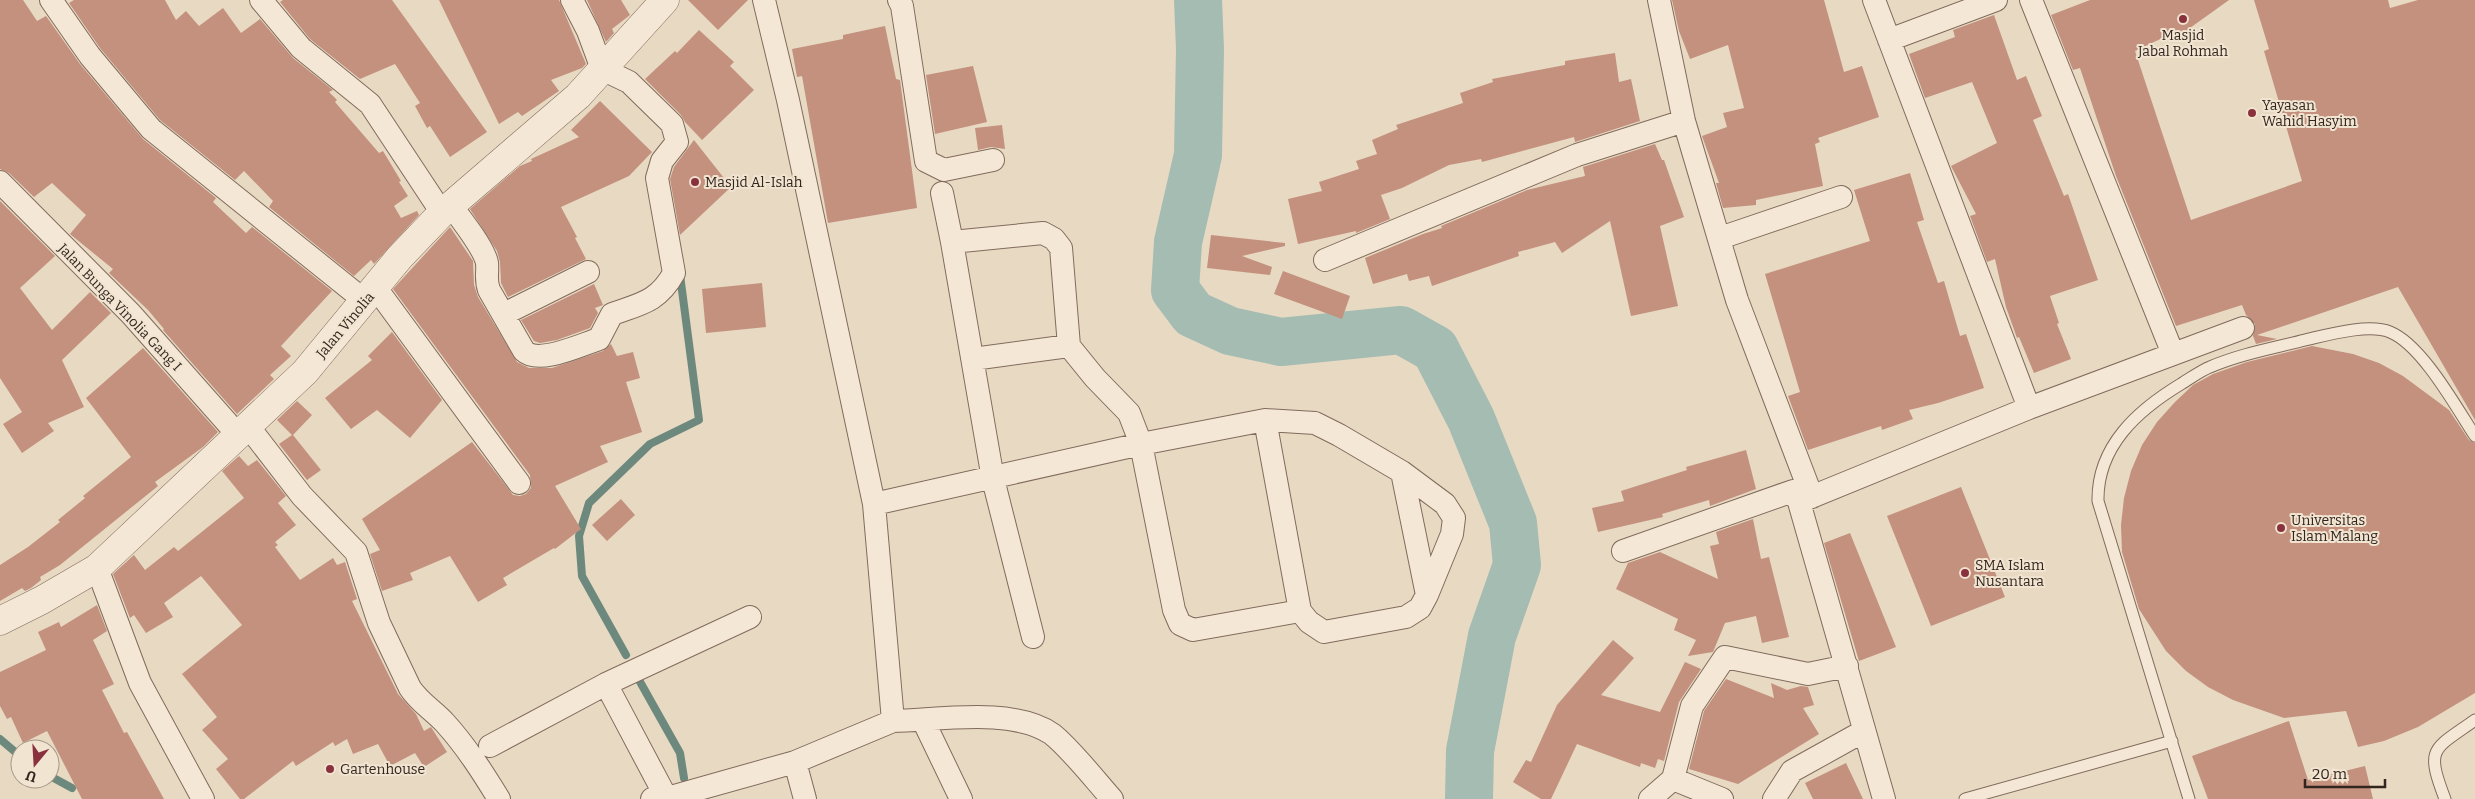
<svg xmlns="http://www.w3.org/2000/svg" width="2475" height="799" font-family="Bitter,serif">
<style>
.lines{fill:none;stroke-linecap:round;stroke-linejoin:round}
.stream{stroke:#6d897e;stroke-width:8}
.river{stroke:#a4bcb2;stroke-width:48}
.building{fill:#c3917d}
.service-casing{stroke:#816b5c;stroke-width:13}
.minor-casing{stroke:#816b5c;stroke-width:24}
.tertiary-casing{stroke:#816b5c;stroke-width:29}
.service{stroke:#f4e7d5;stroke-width:11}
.minor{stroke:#f4e7d5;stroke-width:22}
.tertiary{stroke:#f4e7d5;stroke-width:28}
.poi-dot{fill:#89323d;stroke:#f1e4d1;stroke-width:2}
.labels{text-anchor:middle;stroke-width:4;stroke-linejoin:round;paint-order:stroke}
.poi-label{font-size:14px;fill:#32251e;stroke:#f1e4d1;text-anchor:start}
.street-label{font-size:14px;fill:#32251e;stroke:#f1e4d1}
</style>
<rect width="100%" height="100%" fill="#e8d9c3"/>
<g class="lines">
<!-- stream -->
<path class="stream" d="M626,655L582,576L579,536L589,503L650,444L699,420L680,275
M639,680L680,753L684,778
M0,739L20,756
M50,776L72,788"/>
<!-- river -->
<path class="river" d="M1198,0L1200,49L1198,155L1178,242L1175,290L1193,314L1230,331L1281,342L1401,330L1435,349L1471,419L1513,523L1517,565L1492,636L1470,751L1469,799"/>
</g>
<!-- building -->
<path class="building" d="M0,0H23L37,21L46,16L80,64L143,139L216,198L213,202L246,233L252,227L332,291L281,346L291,356L270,375L274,379L237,414L163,330L164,329L148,310L109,273L113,269L70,234L86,215L52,183L34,197L9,173L0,169Z
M74,0H165L176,20L186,11L199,26L223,8L241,33L260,19L293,58L333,90L329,92L337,100L335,102L379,153L383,151L401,181L399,182L408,196L394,206L401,218L417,211L419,215L374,264L371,260L354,276L269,207L273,201L244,171L235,180L160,120L100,48L69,3Z
M283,0H392L487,132L450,157L430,126L427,128L415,106L420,103L395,64L360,79L310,39L280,2Z
M439,0H559L586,64L582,68L551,80L559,91L522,116L518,112L499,124Z
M587,0H621L630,15L612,29L614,33L606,42Z
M688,0H748L718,30Z
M1672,0H1824L1844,72L1862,66L1879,117L1818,138L1820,142L1815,144L1823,186L1756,200V205L1723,208L1716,183H1719L1702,136L1727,127L1723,113L1744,108L1728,45L1690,59L1679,31Z
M2090,0H2229L2176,38L2173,33L2135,51L2191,220L2302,181L2264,51L2269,49L2254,0H2388L2390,8L2418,0H2475V420L2398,287L2257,335L2277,339L2256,344L2253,336L2255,324L2246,315L2242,305L2176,326L2116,176L2080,68L2073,70L2051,15Z
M1994,15L2017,80L2026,76L2042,116L2033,120L2064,196L2068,194L2098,280L2050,296L2059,323L2057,324L2071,359L2034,373L2019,337L2017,338L2006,307L1995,259L1987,262L1970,216L1976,214L1951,166L1997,143L1972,82L1925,98L1909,54L1955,37L1953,30Z
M885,26L896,79L900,80L917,208L828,223L802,76L797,77L792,49L843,39V35Z
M699,30L734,62L730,66L754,90L702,140L685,122L681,115L645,79L675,51L677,53Z
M1615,53L1619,82L1631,79L1640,121L1575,142L1574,137L1482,162L1481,159L1449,165L1402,188L1381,195L1390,219L1356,233V231L1298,244L1288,199L1322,191L1319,182L1359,169L1356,161L1377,154L1372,140L1398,129L1396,125L1463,103L1460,93L1493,82L1492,79L1565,65V61Z
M973,66L987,122L935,134L926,75Z
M600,101L652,152L629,176L561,207L577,237L575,238L586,259L508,297L501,283L500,262L497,251L470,209L520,166L532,161L531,159L579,137L571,130Z
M1002,125L1005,149L991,147L978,150L975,128Z
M694,140L731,187L680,235L670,179L674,167Z
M1655,144L1662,160H1664L1684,217L1660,226L1678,306L1631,316L1610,221L1562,253L1555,242L1518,252L1519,256L1432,286L1429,276L1409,281L1407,274L1373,284L1365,258L1423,234L1442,228L1441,226L1527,190L1585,176L1583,167Z
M1910,173L1924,220L1917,222L1938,283L1944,281L1960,336L1966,334L1984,388L1938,403L1909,410L1913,419L1882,430L1881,426L1808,450L1788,396L1800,392L1765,274L1870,241L1854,190Z
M0,201L55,256L20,288L52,330L90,292L111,313L62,360L84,407L48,423L54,431L22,453L3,424L22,412L0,378Z
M450,227L473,261L474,285L478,297L517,362L529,368H552L603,351L611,344L617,356L633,352L640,378L626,382L642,432L600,446L608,462L555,486L581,529L555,549L554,548L503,578L507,585L478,602L450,556L410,573L413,580L382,591L370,554L380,550L362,519L472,442L513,495L520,496L526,494L531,488L530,475L393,289Z
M1211,235L1285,243V246L1242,256L1272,267L1270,275L1207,268Z
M1283,271L1350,296L1342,319L1274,294Z
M762,283L766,327L706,333L702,289Z
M594,284L603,305L595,308L598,313L590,328L557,340L540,343L534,341L521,320Z
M392,332L442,400L410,438L377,410L351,429L325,398L372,360L368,356Z
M2312,346L2353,354L2379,363L2403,376L2449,410L2469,440L2475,443V693L2418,727L2384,741L2358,747L2346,711L2284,718L2233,700L2208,687L2186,671L2166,651L2139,609L2122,552L2121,525L2124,498L2131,471L2142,445L2157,422L2175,402L2193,385L2213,374L2247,362Z
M143,348L218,432L203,447L155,482L158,486L60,565L40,577L41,580L31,588L25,591L22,588L0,601V565L28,547L60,522L58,520L85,498L83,496L131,457L86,398Z
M297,401L312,415L293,435L321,470L307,480L279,444L292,435L277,420Z
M1746,450L1756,489L1710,506L1709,500L1662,514L1663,517L1598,532L1592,508L1624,501L1621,491L1687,470L1686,467Z
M239,456L248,466L257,460L286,496L278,503L296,525L275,542L278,545L275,547L300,580L333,558L337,565L345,562L357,599L352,601L398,694L416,714L424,731L431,727L447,752L424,767L415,753L390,766L378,744L353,754L347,739L335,746L333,742L296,766L293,761L244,799H240L216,769L228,759L202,730L217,717L182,674L242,625L201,576L164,603L173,617L146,633L134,615L130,618L113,574L134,555L145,570L174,547L178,551L244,498L222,471Z
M1961,487L2005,597L1931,626L1887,516Z
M621,499L635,515L607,541L592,525Z
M1753,519L1761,559L1769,557L1789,637L1762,643L1756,616L1725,623L1713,652L1688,656L1696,640L1674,630L1678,619L1616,589L1628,563L1660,552L1718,579L1710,546L1719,544L1716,532Z
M1850,533L1896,647L1859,661L1824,543Z
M97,605L107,631L93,640L114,684L102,690L124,733L127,732L164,799H82L47,731L23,743L11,717L7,719L0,706V672L46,650L38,632L59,622L61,627Z
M1613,640L1634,658L1601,695L1660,712L1685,662L1701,669L1679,702L1664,761L1658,759L1655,768L1641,763L1640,767L1577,744L1551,799H1541L1513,782L1526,760L1531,762L1557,705Z
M1726,679L1774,698L1771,683L1787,690L1801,686L1808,687L1814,705L1803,708L1819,734L1738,784L1689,769L1704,711Z
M2289,721L2308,780L2365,766L2373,799H2208L2192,756Z
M1846,763L1863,799H1813L1805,783Z"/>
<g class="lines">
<!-- service casing -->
<g class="service-casing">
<path id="service" d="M1965,799L2172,741
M2189,799L2098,501C2097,446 2138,410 2181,384C2191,378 2200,371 2210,367C2240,354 2274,348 2305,340C2327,335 2369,323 2390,332C2422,345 2456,407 2475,436
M2445,799C2425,747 2433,750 2475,720"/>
</g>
<!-- minor casing -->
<g class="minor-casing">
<path id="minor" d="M51,0L90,56L151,129L365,301
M261,0L301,48L370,104L442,213
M764,0L788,100L874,504L1141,444L1174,610L1180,624L1193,630L1300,611L1309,622L1324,632L1406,617L1420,608L1427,595L1402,472L1339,435L1315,423L1265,420L1141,444L1129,413L1095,378L1069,346L1061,248L1054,239L1043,233L952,242L993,479L1033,637
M899,0L902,6L926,161L944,170L993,160
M1659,0L1684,121L1737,300L1812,497
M1874,0L2029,408
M2031,0L2173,354
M1889,40L1996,0
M0,182L131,314L238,435
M942,193L952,242
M451,205C461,220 484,247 487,263C488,274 485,279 489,290L524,351C539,365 580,345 599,339L612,314C640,304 658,302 674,273L657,178L662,161L677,142L672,124L629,82L602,69L588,31L572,0
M1720,238L1841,197
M1325,260L1577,155L1684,121
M376,288L519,483
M504,314L588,272
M973,359L1069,346
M1265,420L1300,611
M248,426L302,496L356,552L379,623L410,688C419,702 434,711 445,723C466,746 483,773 499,799
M1402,472L1445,504L1454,518L1452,534L1427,595
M1799,502L1884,799
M1623,551L1793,491L1799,502L2029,408L2243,328
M97,568L140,683L203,799
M606,684L750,617
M923,720L961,799
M893,721C939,720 1013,707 1052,734C1070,748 1096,781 1112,799
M490,746L606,684L667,799
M1673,779L1722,799
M652,799L667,798L795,762
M805,799L795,762L893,721L874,504
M1650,799L1673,779L1692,706L1725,657L1808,674L1847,666
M1774,799L1792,771L1864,731"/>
</g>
<!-- tertiary casing -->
<g class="tertiary-casing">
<path id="tertiary" d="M0,621L42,600L97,568L305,372L399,258L442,213L578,96L665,0"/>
</g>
<!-- service -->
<use href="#service" class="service"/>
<!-- minor -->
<use href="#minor" class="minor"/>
<!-- tertiary -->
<use href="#tertiary" class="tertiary"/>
</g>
<!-- markers -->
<g class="poi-dot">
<circle cx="2183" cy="19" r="5"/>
<circle cx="2252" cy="113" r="5"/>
<circle cx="695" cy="182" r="5"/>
<circle cx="2281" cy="528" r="5"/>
<circle cx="1965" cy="573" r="5"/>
<circle cx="330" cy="769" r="5"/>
</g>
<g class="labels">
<!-- poi labels -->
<g class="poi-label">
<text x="2183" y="40" text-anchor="middle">Masjid<tspan x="2183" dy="16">Jabal Rohmah</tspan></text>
<text x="2262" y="110">Yayasan<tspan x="2262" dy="16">Wahid Hasyim</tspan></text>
<text x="705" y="187">Masjid Al-Islah</text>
<text x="2291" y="525">Universitas<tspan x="2291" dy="16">Islam Malang</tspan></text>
<text x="1975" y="570">SMA Islam<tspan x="1975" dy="16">Nusantara</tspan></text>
<text x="340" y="774">Gartenhouse</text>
</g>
<!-- street labels -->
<g class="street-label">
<text transform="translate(120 307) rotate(46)" y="5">Jalan Bunga Vinolia Gang I</text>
<text transform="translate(345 325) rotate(-50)" y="5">Jalan Vinolia</text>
</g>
</g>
<!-- north arrow -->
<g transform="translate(35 764) rotate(198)"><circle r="24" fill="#f1e4d1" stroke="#a59889"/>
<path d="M0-4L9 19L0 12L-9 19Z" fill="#89323d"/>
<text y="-8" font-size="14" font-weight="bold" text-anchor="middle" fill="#32251e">U</text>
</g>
<!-- scale -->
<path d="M2305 779v8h80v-8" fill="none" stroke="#32251e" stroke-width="2.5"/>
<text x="2312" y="779" font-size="15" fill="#32251e" stroke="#f1e4d1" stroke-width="4" paint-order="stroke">20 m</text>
</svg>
